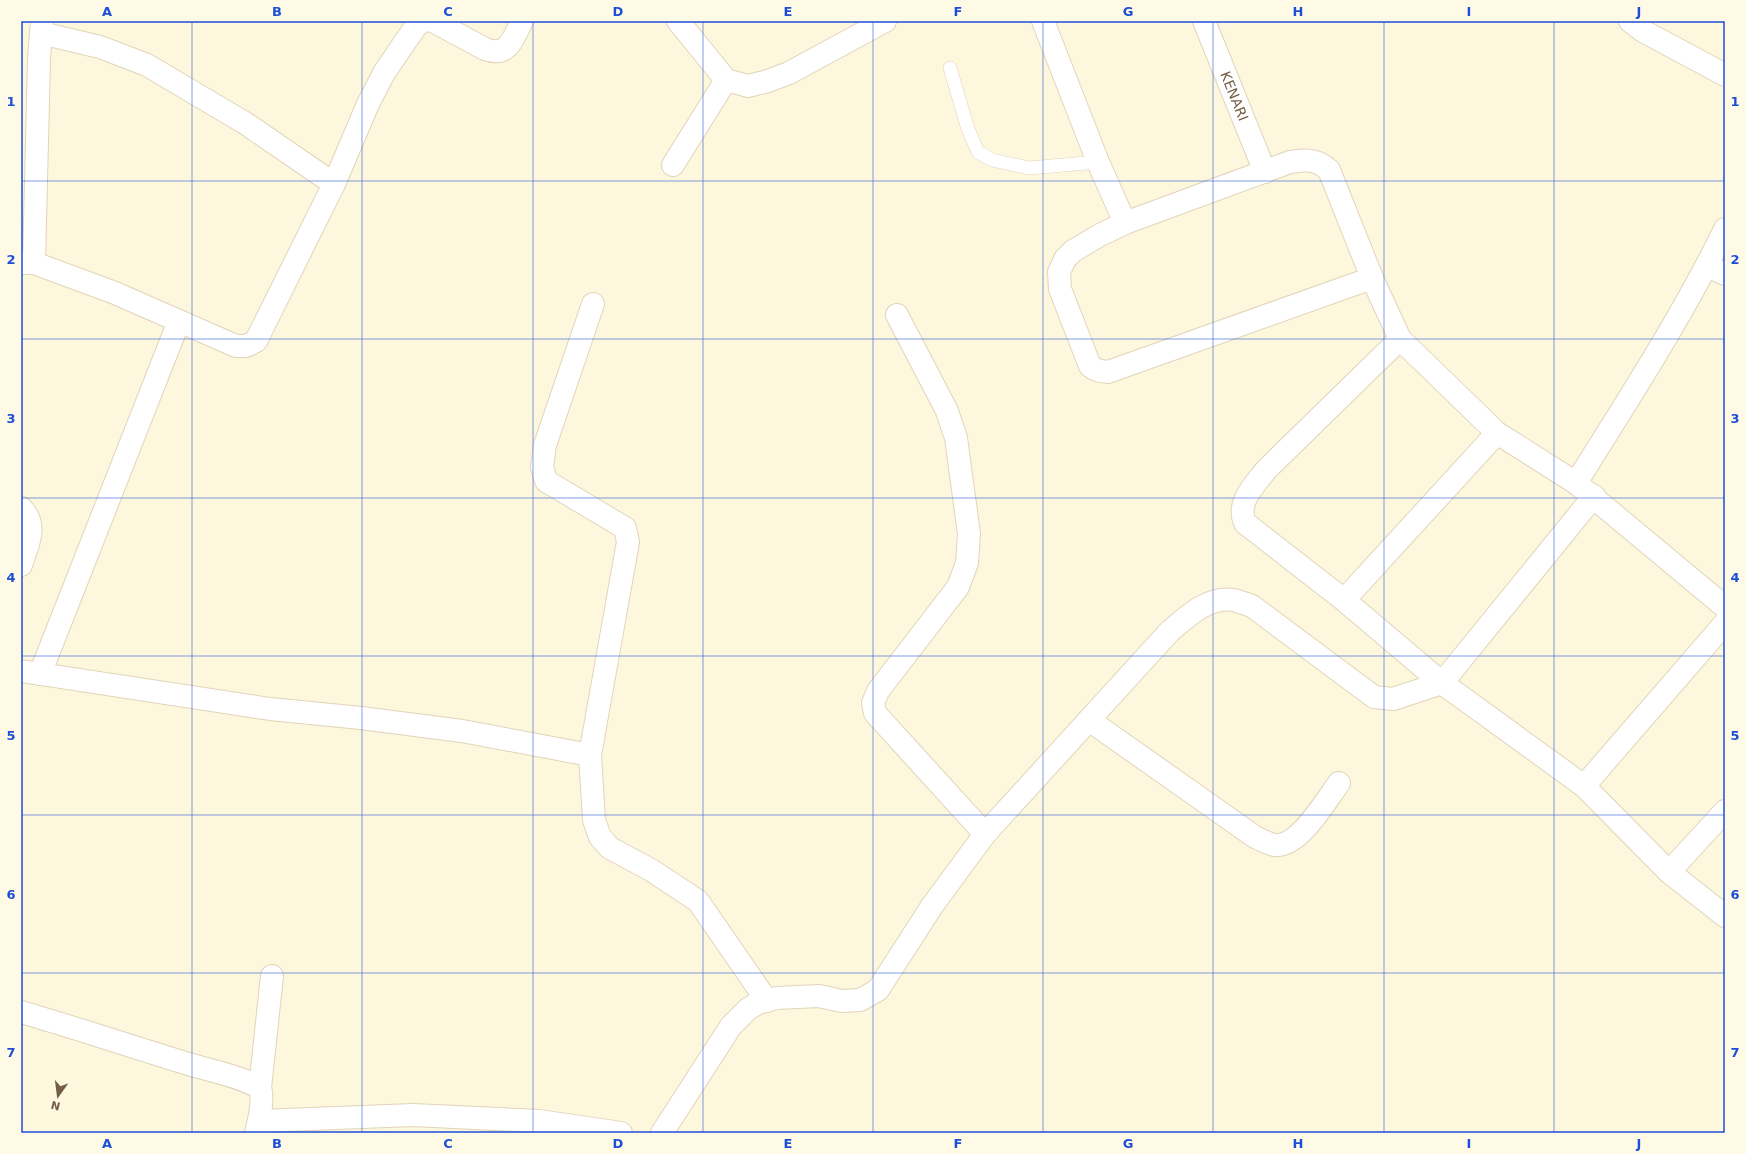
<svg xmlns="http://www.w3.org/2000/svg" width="1746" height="1154" font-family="'DejaVu Sans',sans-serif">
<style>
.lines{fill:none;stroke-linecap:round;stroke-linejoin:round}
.service-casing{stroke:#e1d4b9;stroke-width:14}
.minor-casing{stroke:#e1d4b9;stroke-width:24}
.service{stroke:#fff;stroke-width:13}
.minor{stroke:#fff;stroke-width:22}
.grid{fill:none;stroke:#1d4ed8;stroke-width:1;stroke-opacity:0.55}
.labels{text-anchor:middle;stroke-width:4;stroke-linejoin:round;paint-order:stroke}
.street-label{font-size:14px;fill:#745f45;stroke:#fffae5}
.neatline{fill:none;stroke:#1d4ed8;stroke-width:1.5}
.grid-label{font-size:13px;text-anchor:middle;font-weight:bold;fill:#1d4ed8}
</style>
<rect width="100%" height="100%" fill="#fdf7dd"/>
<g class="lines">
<!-- service casing -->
<g class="service-casing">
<path id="service" d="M950,68L968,129L978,152L992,160L1029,168L1098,162"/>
</g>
<!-- minor casing -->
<g class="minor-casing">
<g id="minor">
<path d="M433,21L485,49C509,58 513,38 522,21"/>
<path d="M678,21L726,80L748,86L768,81L789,73L885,21"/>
<path d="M1043,21L1098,162L1125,223L1290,162C1305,160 1316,158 1329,170L1372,278L1400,339L1497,433L1576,483L1725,607"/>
<path id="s1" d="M1204,21L1265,172"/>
<path d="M1630,21L1643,31L1725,75"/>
<path d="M41,33L100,47L147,65L245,123L334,184"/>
<path d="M673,165L726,80"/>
<path d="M1125,223L1100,235L1073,251L1065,259L1059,272L1060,289L1090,366C1096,371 1101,371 1108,372L1372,278"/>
<path d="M21,263H34L39,59L42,21"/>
<path d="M34,263L115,293L236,346H246L256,341L334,184L368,104L384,73L407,39L417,25L424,21"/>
<path d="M1707,266L1725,274"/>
<path d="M593,304L545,445L542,467L546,481L625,528L628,542L590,755L594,820L600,837L610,848L651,870L698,901L767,1001"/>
<path d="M897,315L947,411L956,438L969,534L967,563L958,587L878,691L873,703L875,713L985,834"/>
<path d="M1400,339L1266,470C1254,486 1236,502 1245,523L1344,600L1442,683L1584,786L1669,872L1725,916"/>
<path d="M1576,483C1628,400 1682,317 1725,229"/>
<path d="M21,508C39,525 27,546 21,565"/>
<path d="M1344,600L1497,433"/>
<path d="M21,671L270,709L361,718L462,731L590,755"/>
<path d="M40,674L179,321"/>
<path d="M1089,720L1255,837C1262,840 1268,844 1275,845C1299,848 1326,800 1339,783"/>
<path d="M1584,786L1725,623"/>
<path d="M1669,872L1725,811"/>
<path d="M21,1012C76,1028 130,1046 185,1063C208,1070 240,1076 260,1088C264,1099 259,1121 256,1133"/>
<path d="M260,1088L272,976"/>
<path d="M259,1121L413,1115L539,1121L621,1133"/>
<path d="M662,1133L731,1026L748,1009L758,1003L777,998L819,996L842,1001L860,1000L878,990L932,906L985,834L1170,631C1188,616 1208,596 1234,600C1240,602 1246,604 1252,606L1374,697L1393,699L1442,683L1594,496"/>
</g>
</g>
<!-- service -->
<use href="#service" class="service"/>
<!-- minor -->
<use href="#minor" class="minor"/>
</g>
<!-- grid -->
<path class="grid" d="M192,21V1133M362,21V1133M533,21V1133M703,21V1133M873,21V1133M1043,21V1133M1213,21V1133M1384,21V1133M1554,21V1133M21,181H1725M21,339H1725M21,498H1725M21,656H1725M21,815H1725M21,973H1725"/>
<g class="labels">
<!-- street labels -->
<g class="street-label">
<text dy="5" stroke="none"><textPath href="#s1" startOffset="81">KENARI</textPath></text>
</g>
</g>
<!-- border -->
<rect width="1746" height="1154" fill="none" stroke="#fffae5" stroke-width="44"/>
<!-- north arrow -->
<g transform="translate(58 1096) rotate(194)" stroke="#fffae5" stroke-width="3" paint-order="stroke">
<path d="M0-3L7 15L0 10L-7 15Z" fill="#745f45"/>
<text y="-6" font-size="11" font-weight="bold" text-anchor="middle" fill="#745f45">N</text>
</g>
<rect x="22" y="22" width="1702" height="1110" class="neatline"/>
<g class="grid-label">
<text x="107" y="16">A</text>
<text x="277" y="16">B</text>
<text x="448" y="16">C</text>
<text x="618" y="16">D</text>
<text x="788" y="16">E</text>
<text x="958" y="16">F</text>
<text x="1128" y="16">G</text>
<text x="1298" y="16">H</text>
<text x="1469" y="16">I</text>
<text x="1639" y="16">J</text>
<text x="11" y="106">1</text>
<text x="1735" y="106">1</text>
<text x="11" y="264">2</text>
<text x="1735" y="264">2</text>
<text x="11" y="423">3</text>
<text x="1735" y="423">3</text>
<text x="11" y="582">4</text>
<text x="1735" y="582">4</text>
<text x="11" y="740">5</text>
<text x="1735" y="740">5</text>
<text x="11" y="899">6</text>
<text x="1735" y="899">6</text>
<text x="11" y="1057">7</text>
<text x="1735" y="1057">7</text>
<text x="107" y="1148">A</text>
<text x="277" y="1148">B</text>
<text x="448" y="1148">C</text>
<text x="618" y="1148">D</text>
<text x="788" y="1148">E</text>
<text x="958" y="1148">F</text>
<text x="1128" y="1148">G</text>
<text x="1298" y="1148">H</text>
<text x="1469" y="1148">I</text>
<text x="1639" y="1148">J</text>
</g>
</svg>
